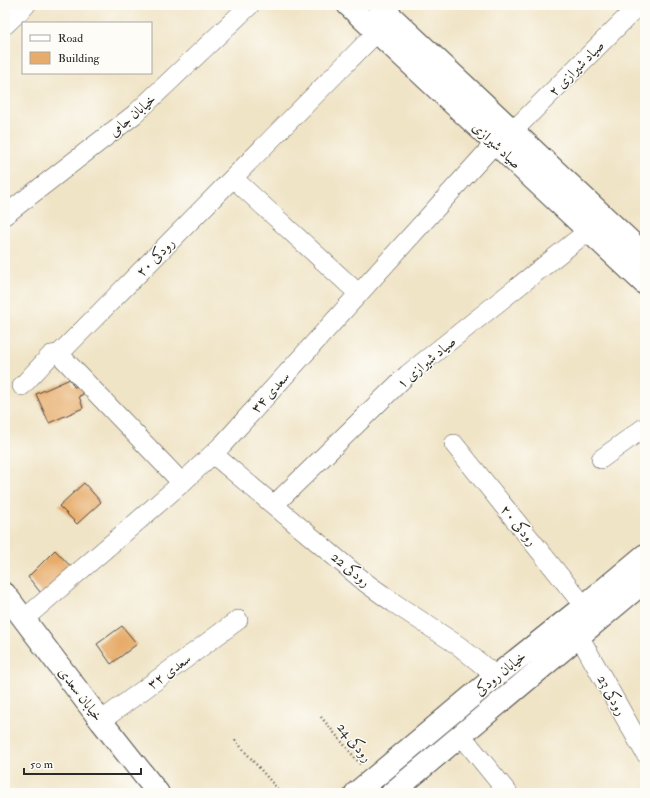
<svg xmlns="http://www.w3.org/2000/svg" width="650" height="798" font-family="'IM FELL Double Pica',Amiri,serif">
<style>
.building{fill:#e7ac6b}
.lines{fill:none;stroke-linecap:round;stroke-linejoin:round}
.street-casing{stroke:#494742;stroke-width:20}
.secondary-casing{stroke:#494742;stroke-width:24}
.path{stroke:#494742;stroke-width:2.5;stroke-dasharray:1 3;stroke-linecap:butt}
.street{stroke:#fff;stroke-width:19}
.secondary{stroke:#fff;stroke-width:22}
.labels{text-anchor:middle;stroke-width:3;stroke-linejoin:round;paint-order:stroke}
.street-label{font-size:14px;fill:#2b2b2b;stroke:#fdfcf7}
</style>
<rect width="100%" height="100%" fill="#fdfcf7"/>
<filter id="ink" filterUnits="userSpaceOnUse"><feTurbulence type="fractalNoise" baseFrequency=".025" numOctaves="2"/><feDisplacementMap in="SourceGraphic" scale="8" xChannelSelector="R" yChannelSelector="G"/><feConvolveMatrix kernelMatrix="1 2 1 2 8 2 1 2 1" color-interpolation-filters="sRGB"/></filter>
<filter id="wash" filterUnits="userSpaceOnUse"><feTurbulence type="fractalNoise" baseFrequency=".012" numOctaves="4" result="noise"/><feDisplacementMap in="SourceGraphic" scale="16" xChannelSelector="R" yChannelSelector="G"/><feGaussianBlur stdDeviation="0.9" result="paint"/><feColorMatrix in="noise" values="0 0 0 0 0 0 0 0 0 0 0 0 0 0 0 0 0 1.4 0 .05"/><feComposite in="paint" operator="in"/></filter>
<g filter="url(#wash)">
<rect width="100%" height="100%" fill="#f0e4c6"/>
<g id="blocks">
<!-- building -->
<path class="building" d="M70,379L74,387L78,386L83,392L82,395L79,396L83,408L49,423L36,394Z
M84,483L101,502L77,524L59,506Z
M55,550L76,572L45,598L28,577Z
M122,626L137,644L111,664L97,644Z"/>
</g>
</g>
<g filter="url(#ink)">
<use href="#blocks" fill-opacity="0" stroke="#494742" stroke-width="1"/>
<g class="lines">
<!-- street casing -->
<g class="street-casing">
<path id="street" d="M5,25L26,5
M513,131L639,5
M233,178L359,294
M5,215L135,114L250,5
M22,386L51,355L59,354
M454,444L584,606
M213,454L366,583L394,603L459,646L496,676
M601,459L645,427
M182,483L59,354L377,32
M274,505L408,374L588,231
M24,619L182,483L223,444L495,143
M579,636L645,753
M101,721L238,620
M461,735L508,793"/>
</g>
<!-- secondary casing -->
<g class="secondary-casing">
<path id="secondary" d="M348,5L645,284
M379,5L645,255
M5,594L101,721L158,793
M356,793L496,676L584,606L645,555
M392,793L645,581"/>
</g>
<!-- path -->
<path class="path" d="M321,717L361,765
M235,740L281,793"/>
<!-- street -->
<use href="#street" class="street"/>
<!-- secondary -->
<use href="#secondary" class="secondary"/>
</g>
</g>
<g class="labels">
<!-- street labels -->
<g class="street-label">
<text transform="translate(576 68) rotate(-45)" y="5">صیاد شیرازی ۲</text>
<text transform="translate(132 115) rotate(-41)" y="5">خیابان جامی</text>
<text transform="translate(497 145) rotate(43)" y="5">صیاد شیرازی</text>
<text transform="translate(155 257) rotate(-45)" y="5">رودکی ۲۰</text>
<text transform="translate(426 362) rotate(-40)" y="5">صیاد شیرازی ۱</text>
<text transform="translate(270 392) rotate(-48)" y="5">سعدی ۳۴</text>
<text transform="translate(519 525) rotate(51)" y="5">رودکی ۲۰</text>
<text transform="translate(351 569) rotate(40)" y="5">رودکی 22</text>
<text transform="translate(169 671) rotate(-36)" y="5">سعدی ۳۲</text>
<text transform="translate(500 673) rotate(-39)" y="5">خیابان رودکی</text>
<text transform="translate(81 694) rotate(53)" y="5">خیابان سعدی</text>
<text transform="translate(612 695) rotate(61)" y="5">رودکی 23</text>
<text transform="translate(355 742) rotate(51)" y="5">رودکی 24</text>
</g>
</g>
<!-- margin -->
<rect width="650" height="798" fill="none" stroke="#fdfcf7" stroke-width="20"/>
<!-- legend -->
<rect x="22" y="22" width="130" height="52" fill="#fdfcf7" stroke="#a9a8a5"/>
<rect x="30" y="35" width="20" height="6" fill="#ffffff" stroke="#a9a8a5"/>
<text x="58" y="42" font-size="12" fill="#2b2b2b">Road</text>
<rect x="30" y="52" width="20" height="12" fill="#e7ac6b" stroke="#a9a8a5"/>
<text x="58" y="62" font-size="12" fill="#2b2b2b">Building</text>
<!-- scale -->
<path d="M24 768v6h117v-6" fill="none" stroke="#2b2b2b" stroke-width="2"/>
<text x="30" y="768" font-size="12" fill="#2b2b2b" stroke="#fdfcf7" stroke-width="3" paint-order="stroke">50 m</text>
</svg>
